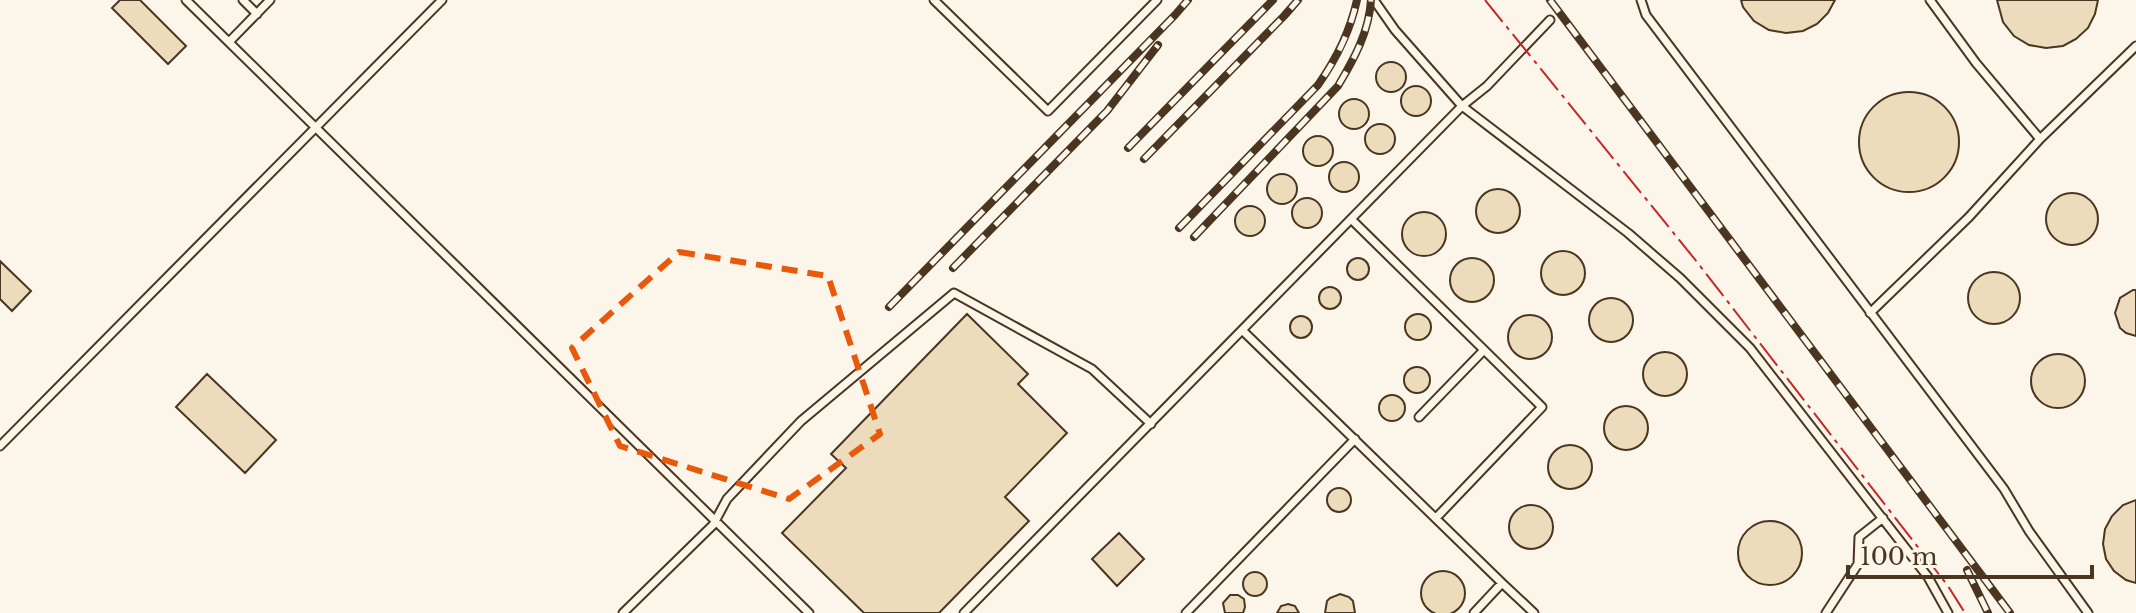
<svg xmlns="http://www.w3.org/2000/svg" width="2136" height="613" font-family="'Libre Baskerville',serif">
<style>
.building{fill:#ecdcbc;stroke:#4a3520;stroke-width:2}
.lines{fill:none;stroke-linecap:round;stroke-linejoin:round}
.service-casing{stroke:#4a3520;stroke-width:11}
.service{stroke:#fbf6e9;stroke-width:7}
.rail-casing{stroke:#4a3520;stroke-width:8}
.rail{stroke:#fbf6e9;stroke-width:5;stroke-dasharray:15;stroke-linecap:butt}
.power{stroke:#c62828;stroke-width:2;stroke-dasharray:28 6 4 6;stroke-linecap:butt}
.marked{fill:none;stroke:#e8590c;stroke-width:6;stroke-dasharray:16 10;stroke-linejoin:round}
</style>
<rect width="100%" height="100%" fill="#fbf6e9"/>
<!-- building -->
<path class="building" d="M120,0H140L186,46L168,64L112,8Z
M1741,0H1835L1828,13L1817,24L1803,31L1786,33L1769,30L1754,21L1743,7Z
M1997,0H2098L2095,14L2088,28L2076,39L2063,46L2046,48L2029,45L2014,36L2003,22Z
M1376 77a15 15 0 1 1 30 0a15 15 0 1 1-30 0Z
M1401 101a15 15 0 1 1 30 0a15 15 0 1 1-30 0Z
M1859 142a50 50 0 1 1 100 0a50 50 0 1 1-100 0Z
M1339 114a15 15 0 1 1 30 0a15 15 0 1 1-30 0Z
M1365 139a15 15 0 1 1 30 0a15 15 0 1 1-30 0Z
M1303 151a15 15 0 1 1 30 0a15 15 0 1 1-30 0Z
M1329 177a15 15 0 1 1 30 0a15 15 0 1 1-30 0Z
M1267 189a15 15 0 1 1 30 0a15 15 0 1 1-30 0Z
M1476 211a22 22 0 1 1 44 0a22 22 0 1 1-44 0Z
M2046 219a26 26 0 1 1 52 0a26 26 0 1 1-52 0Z
M1292 213a15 15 0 1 1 30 0a15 15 0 1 1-30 0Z
M1235 221a15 15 0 1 1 30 0a15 15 0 1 1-30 0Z
M1402 234a22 22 0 1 1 44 0a22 22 0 1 1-44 0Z
M1541 273a22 22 0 1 1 44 0a22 22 0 1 1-44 0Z
M1450 280a22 22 0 1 1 44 0a22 22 0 1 1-44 0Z
M1347 269a11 11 0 1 1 22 0a11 11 0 1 1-22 0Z
M0,261L31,291L12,311L0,299Z
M1968 298a26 26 0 1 1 52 0a26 26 0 1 1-52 0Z
M1319 298a11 11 0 1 1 22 0a11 11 0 1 1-22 0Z
M2133,290H2136V336L2126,333L2120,328L2115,313L2120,298Z
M1589 320a22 22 0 1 1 44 0a22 22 0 1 1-44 0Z
M1405 327a13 13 0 1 1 26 0a13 13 0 1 1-26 0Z
M967,314L1028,374L1018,384L1067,433L1005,497L1029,521L939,613H864L782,533L846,468L831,454Z
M1508 337a22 22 0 1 1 44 0a22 22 0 1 1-44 0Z
M1290 327a11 11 0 1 1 22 0a11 11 0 1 1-22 0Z
M1643 374a22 22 0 1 1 44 0a22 22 0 1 1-44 0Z
M2031 381a27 27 0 1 1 54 0a27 27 0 1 1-54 0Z
M1404 380a13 13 0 1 1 26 0a13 13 0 1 1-26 0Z
M207,374L276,440L245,473L176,407Z
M1379 408a13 13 0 1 1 26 0a13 13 0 1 1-26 0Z
M1604 428a22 22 0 1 1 44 0a22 22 0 1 1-44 0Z
M1548 467a22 22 0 1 1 44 0a22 22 0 1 1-44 0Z
M1327 500a12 12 0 1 1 24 0a12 12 0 1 1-24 0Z
M2136,500V583L2126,580L2114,571L2106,559L2103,544L2105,529L2112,516L2123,505Z
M1509 527a22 22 0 1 1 44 0a22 22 0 1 1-44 0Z
M1738 553a32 32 0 1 1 64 0a32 32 0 1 1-64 0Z
M1119,533L1144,559L1117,586L1092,559Z
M1421 593a22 22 0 1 1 44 0a22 22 0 1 1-44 0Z
M1243 584a12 12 0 1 1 24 0a12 12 0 1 1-24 0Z
M1340,594L1349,597L1353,601L1355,613H1325L1327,601L1330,598Z
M1230,595H1238L1244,599L1245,607L1243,613H1225L1223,603Z
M1288,604L1295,606L1299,613H1277L1281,606Z"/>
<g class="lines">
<!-- service casing -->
<g class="service-casing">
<path id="service" d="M186,0L809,613
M243,0L257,14
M934,0L1048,111L1157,0
M1374,0L1395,30L1462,106L1487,86L1550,20
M1641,0L1646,15L2004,489L2029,531L2088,613
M229,42L270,0
M2040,139L2136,46
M1352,220L1542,407L1436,518
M1870,313L1969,217L2040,139L1976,63L1930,0
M1243,331L1502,583L1474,613
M1419,417L1484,350
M0,446L442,0
M1502,583L1534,613
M623,613L713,525L727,499L801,421L954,293L1092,369L1151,424
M964,613L1462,106L1628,233L1680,278L1750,348L1928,577L1948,613
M1186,613L1355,439
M1826,613L1858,564L1859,537L1883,518"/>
</g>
<!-- service -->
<use href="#service" class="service"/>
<!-- rail casing -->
<g class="rail-casing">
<path id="rail" d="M1550,0L2010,613
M1128,148L1273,0
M1144,159L1284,16L1298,0
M1179,228L1318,85C1337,58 1350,32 1357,0
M1194,237L1338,86C1354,59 1369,32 1371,0
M953,268L1107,111L1158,45
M889,307L1175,15L1188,0
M1967,570L1988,613"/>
</g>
<!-- rail -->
<use href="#rail" class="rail"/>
<!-- power -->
<path class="power" d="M1485,0L1697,262L1948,586L1965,613"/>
</g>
<!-- marked area -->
<path class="marked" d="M679,252L828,276L880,434L789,499L620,446L572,348Z"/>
<!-- scale -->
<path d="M1848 565v12h244v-12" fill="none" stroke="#4a3520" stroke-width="4"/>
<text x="1860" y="565" font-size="24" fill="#4a3520" stroke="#fbf6e9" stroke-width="6" paint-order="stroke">100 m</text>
</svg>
